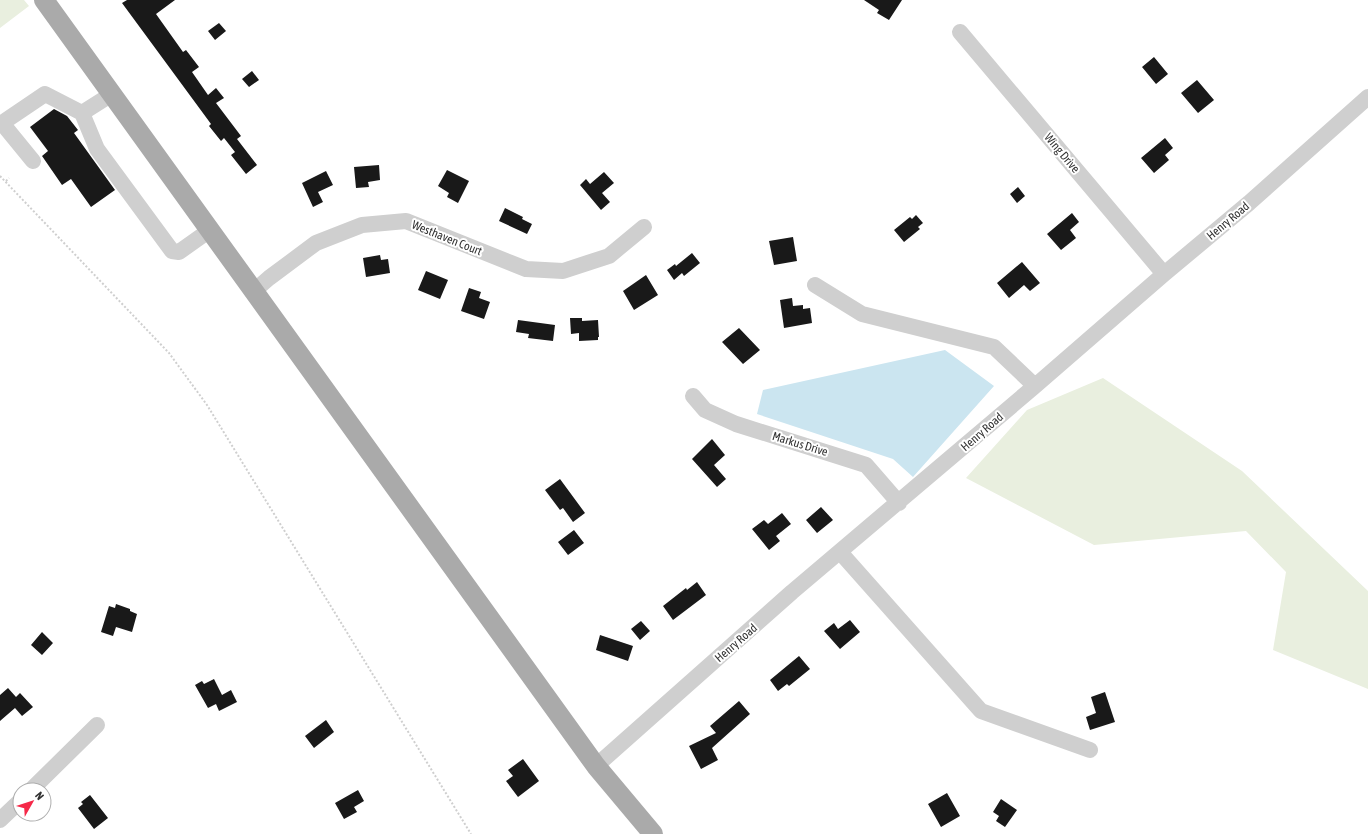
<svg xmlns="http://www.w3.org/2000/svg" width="1368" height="834" font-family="'Asap Condensed',sans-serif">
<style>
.green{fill:#e9efdf}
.water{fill:#cbe5f0}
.building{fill:#191919}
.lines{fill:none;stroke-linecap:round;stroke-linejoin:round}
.path{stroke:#cfcfcf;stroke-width:2;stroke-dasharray:2 2;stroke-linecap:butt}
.minor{stroke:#cfcfcf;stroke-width:16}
.major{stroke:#aaa;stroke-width:20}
.labels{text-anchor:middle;stroke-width:4;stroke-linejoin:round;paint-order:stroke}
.street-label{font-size:12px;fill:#323232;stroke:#fff}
</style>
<rect width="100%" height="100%" fill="#fff"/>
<!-- green -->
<path class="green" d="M0,0H24L29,6L0,28Z
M1103,378L1242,471L1368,591V689L1273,650L1286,572L1246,531L1094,545L966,478L1027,410Z"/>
<!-- water -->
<path class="water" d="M945,350L994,386L913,477L893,459L757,414L763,390Z"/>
<!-- building -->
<path class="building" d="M127,0H175L156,14L183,52L186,50L199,67L192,72L208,95L216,88L224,98L216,103L241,136L237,139L257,165L246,174L231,155L235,152L224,138L221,141L209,126L211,124L122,3Z
M864,0H902L889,20L877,13L879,10Z
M219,23L226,31L215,40L208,31Z
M1154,57L1168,74L1156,84L1142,67Z
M252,71L259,80L249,87L242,79Z
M1197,80L1214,100L1198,113L1181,93Z
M54,109L67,116L78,130L74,133L115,190L91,207L71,179L62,185L42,156L48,151L30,127Z
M1165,138L1173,148L1165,155L1169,160L1154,173L1141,158Z
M379,165L380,180L368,182L369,187L356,188L354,167Z
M447,170L469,181L458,203L447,197L449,193L438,186Z
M326,171L333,185L318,192L323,202L313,207L302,183Z
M604,172L614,183L602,193L610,202L601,210L580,185L586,179L590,184Z
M1018,187L1025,196L1017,203L1010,194Z
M505,208L523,217L522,219L532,224L527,234L499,221Z
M1072,213L1079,222L1070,230L1076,238L1061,250L1047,234Z
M916,215L923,223L918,227L920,229L904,242L894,230L910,217L912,219Z
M793,237L797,261L774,265L769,241Z
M692,253L700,263L684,276L682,273L674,280L667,270L675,264L676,266Z
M380,255L381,260L388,259L390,273L366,277L363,258Z
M1022,262L1040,283L1030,291L1024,285L1009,298L997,283Z
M426,271L448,280L440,299L418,290Z
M646,275L658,295L634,310L623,291Z
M469,288L481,292L479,298L490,302L484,319L461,311Z
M792,298L793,306L803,305V309L810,308L812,323L784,328L780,300Z
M570,318H582V321L598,320L599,337H598V340L579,341V333L571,334Z
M518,320L555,325L553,341L528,338L529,334L516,332Z
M739,328L760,350L743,364L722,342Z
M712,439L725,455L714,465L726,479L717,487L692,459Z
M560,479L585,513L573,522L563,508L560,510L545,490Z
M821,507L833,520L817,533L806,520Z
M782,513L791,524L776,536L780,541L769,550L752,529L764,520L768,524Z
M574,530L584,543L568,555L558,542Z
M697,582L706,595L673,620L663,606L686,588L687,590Z
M116,604L130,609V611L137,614L132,632L116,627L113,636L101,632L109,606L115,608Z
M850,620L860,632L840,649L824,631L834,623L838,629Z
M641,621L650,631L640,640L631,629Z
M42,632L53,643L42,655L31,645Z
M600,635L633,646L628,661L596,650Z
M799,656L810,669L789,686L787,684L778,691L770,680Z
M214,679L222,695L231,690L237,702L219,711L216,704L208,708L195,685L202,681L204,684Z
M8,688L16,697L20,693L33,707L22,716L15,708L0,721V695Z
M1105,692L1115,722L1090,730L1086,717L1096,713L1091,697Z
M739,701L750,714L712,748L718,760L701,769L689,746L716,733L710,726Z
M326,720L334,732L314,748L305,736Z
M523,759L539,781L518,797L506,781L513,776L508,770Z
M358,790L364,801L354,807L357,812L344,819L335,803Z
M947,793L960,816L941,827L928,804Z
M90,795L108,818L94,829L78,808L83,804L81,802Z
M1001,799L1017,810L1005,827L996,821L999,816L993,812Z"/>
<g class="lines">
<!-- path -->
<path class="path" d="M0,176L169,353L207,405L471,834
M6,181L9,178"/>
<!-- minor -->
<path class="minor" d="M960,32L1164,274
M82,113L97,149L172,251L179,252L210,230
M33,161L2,123L45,94L82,113L112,94
M815,285L862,314L994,347L1035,386
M254,291L269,278L316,243L362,225L406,221L526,269L563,271L609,256L644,227
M693,396L705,410L736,424L866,465L899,503
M840,552L981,711L1090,750
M596,766L792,592L1035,386L1164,274L1249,203L1368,97
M31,790L97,725
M0,820L20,801"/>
<!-- major -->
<path class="major" d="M44,0L596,766L653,834"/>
</g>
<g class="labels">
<!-- street labels -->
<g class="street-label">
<text transform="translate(1062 153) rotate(50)" y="4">Wing Drive</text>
<text transform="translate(1228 221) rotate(-40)" y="4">Henry Road</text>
<text transform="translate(447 238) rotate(22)" y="4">Westhaven Court</text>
<text transform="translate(982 432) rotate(-41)" y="4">Henry Road</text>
<text transform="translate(800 444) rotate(17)" y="4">Markus Drive</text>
<text transform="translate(736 643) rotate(-41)" y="4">Henry Road</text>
</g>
</g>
<!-- north arrow -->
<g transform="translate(32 802) rotate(51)"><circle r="19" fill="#ffffff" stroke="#adadad"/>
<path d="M0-3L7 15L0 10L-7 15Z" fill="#f52848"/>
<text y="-6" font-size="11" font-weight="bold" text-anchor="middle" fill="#323232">N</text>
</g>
</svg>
